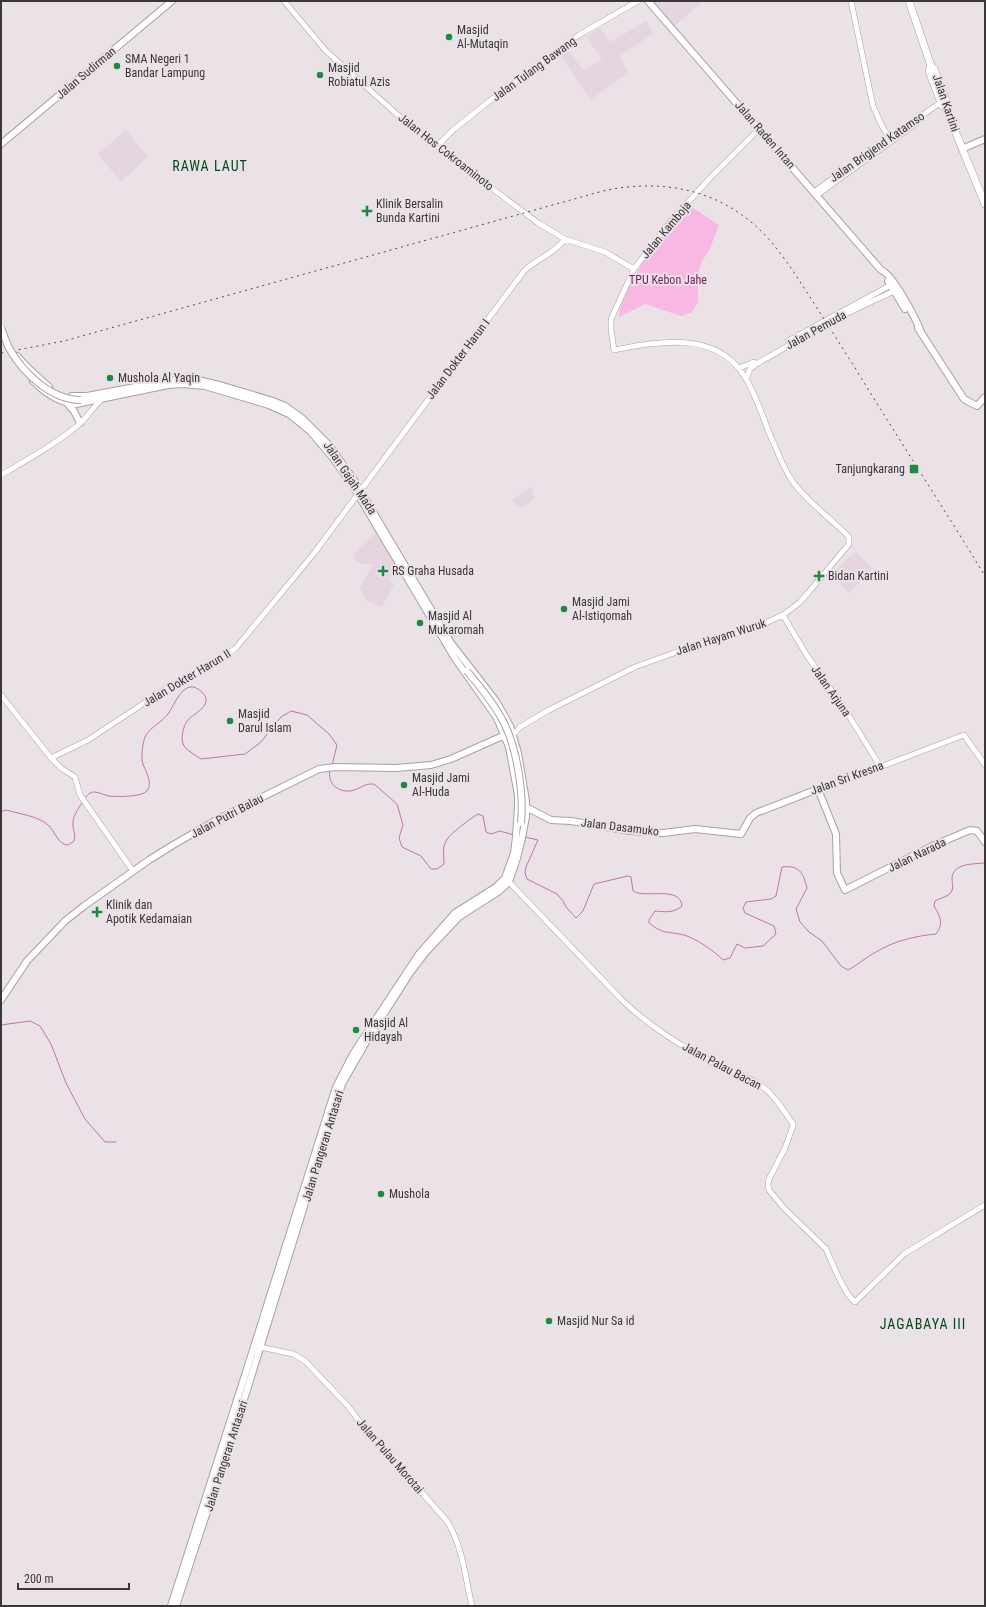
<svg xmlns="http://www.w3.org/2000/svg" width="986" height="1607" font-family="'Roboto Condensed',sans-serif">
<style>
.built{fill:#e4d5de}
.green{fill:#f9b8e3}
.lines{fill:none;stroke-linecap:round;stroke-linejoin:round}
.stream{stroke:#c174a9;stroke-width:1}
.minor-casing{stroke:#a8a0a5;stroke-width:6}
.major-casing{stroke:#a8a0a5;stroke-width:8}
.highway-casing{stroke:#a8a0a5;stroke-width:8}
.minor{stroke:#fff;stroke-width:5}
.major{stroke:#fff;stroke-width:6}
.highway{stroke:#fff;stroke-width:7}
.rail{stroke:#4d4a4c;stroke-width:1;stroke-dasharray:2 4;stroke-linecap:butt}
.major-bridge-casing{stroke:#a8a0a5;stroke-width:8;stroke-linecap:butt}
.major-bridge{stroke:#fff;stroke-width:6}
.poi-dot{fill:#1c8a42;stroke:#eae2e7;stroke-width:1.5}
.labels{text-anchor:middle;stroke-width:4;stroke-linejoin:round;paint-order:stroke}
.poi-label{font-size:12px;fill:#3a3739;stroke:#eae2e7;text-anchor:start}
.street-label{font-size:12px;fill:#3a3739;stroke:#eae2e7}
.park-label{font-size:12px;fill:#761a60;stroke:#eae2e7}
.quarter-label{font-size:14px;letter-spacing:1px;fill:#00491c;stroke:#eae2e7}
</style>
<rect width="100%" height="100%" fill="#eae2e7"/>
<!-- built -->
<path class="built" d="M651,1H704L673,27Z
M646,21L654,33L620,56L628,73L591,100L560,55L568,50L583,70L602,59L586,37L600,28L611,42Z
M126,130L148,157L121,182L98,154Z
M531,487L534,492L532,493L535,498L521,508L518,505L516,506L512,500Z
M375,532L398,568L395,574L390,577L389,581L394,584L382,607L367,601L360,588L373,564H362L356,561L353,557L359,548Z
M856,552L873,569L849,593L831,575L851,555L852,556Z"/>
<!-- green -->
<path class="green" d="M690,206L719,225L710,248L700,265L698,275V303L691,313L681,316L645,304L619,317C617,304 646,257 654,245C664,231 678,218 690,206Z"/>
<g class="lines">
<!-- stream -->
<path class="stream" d="M330,770C327,783 337,792 350,791C359,790 364,783 374,784L397,804L403,825L399,838L402,847L421,856L431,869H437L444,864C444,856 442,848 446,841C449,834 470,819 478,814L483,816L486,832L491,834L500,831L514,835
M85,799C87,795 90,792 94,792C99,792 104,795 109,796C117,797 142,797 147,791C155,780 140,766 142,756C142,751 143,740 146,735C151,727 162,722 168,714C175,705 184,675 202,692C215,705 194,713 188,720C183,726 180,739 184,746C188,752 196,755 201,759L245,754L261,742L281,717L291,711L307,715L329,734L337,745L332,765
M1,812L6,810C20,814 38,816 48,825C55,831 58,845 68,845L74,841C76,835 73,831 73,825C72,817 78,809 82,803
M525,837L538,840L526,867L525,873L527,879L557,894L563,901L566,907L576,918L583,911L594,884L628,876L631,877L633,891C645,899 680,885 682,906C675,913 664,912 655,911L649,920V923C664,935 668,931 684,935C697,939 714,951 723,960L730,958L737,944L745,948L763,946L776,934L774,926L745,913L743,908L746,902L771,899L776,896L782,867C799,865 803,872 807,888L796,909L800,922L809,932L822,941L841,966L848,970C858,965 866,957 876,952C894,941 915,936 936,934C944,924 940,916 934,906L935,901C940,898 948,897 951,892C954,888 952,884 952,879C952,863 974,864 985,863
M1,1025L30,1021L40,1026L51,1044L66,1083L85,1119L105,1142H116"/>
<!-- minor casing -->
<g class="minor-casing">
<path id="minor" d="M284,1L326,51L400,117L489,186L538,223L565,239L605,252L634,269
M851,1L873,106L881,124L891,141
M437,146L453,130L492,99L579,35L638,1
M814,192L941,102
M817,195L918,122
M788,341L891,285
M739,368L754,362
M746,379L750,369L758,363L839,317L894,291
M1,475C27,460 54,445 77,426C87,418 93,407 102,399
M361,490L524,271C537,259 555,253 565,239
M783,615L806,654L849,716L880,766
M1,695L51,758L61,768L75,777L80,795L133,871
M513,735L520,727L549,710L635,667L696,645L752,629L783,615L799,603L808,593L849,544V537L847,535C830,518 803,498 791,479C782,466 777,449 770,435C762,415 755,392 743,374C714,330 657,342 614,350L611,329V319L634,269L671,221L711,177L759,129
M51,758L88,740L161,692L235,649L315,552L358,494
M818,789L867,772L964,735L985,765
M509,882L621,999C651,1028 681,1046 718,1065C731,1071 746,1076 759,1084C773,1093 784,1111 793,1124V1126L785,1148L769,1179L768,1185L769,1190L783,1207L826,1249C832,1262 844,1294 855,1302L904,1254L985,1205
M260,1347L293,1354L305,1361L347,1405L363,1426L447,1521C463,1547 465,1577 472,1606"/>
</g>
<!-- major casing -->
<g class="major-casing">
<path id="major" d="M648,1L881,270C893,274 916,319 921,332
M1,144L172,1
M962,149L985,139
M888,281L905,309
M918,328L964,399L977,406L985,397
M17,356L27,367L49,387
M33,381C45,393 59,403 76,404L168,385L182,384L205,386L269,405L289,414L311,432L332,457L353,486L454,657L497,718L509,747L518,795V807L516,837L514,853L505,878L496,887L455,913L419,954L353,1054L336,1087L246,1372L171,1606
M72,396H87L168,381L187,379L198,380L223,386L273,401L285,406L303,419L329,445L354,480L451,643L496,701L510,726L518,753L526,801V817L522,838L517,858L510,879L505,886L498,892L459,917L426,952L410,973L366,1042L342,1084L247,1390L176,1606
M67,403L74,411L80,423
M526,807L551,820L571,821L630,831L663,833L695,829L741,834L750,818L756,813L818,789L836,834L837,873L845,890L930,847L970,830L977,831L985,842
M1,1000L27,961L65,921L84,906L149,860L173,845L220,818L319,769L335,767L396,768L431,765L451,759L505,735"/>
</g>
<!-- highway casing -->
<g class="highway-casing">
<path id="highway" d="M909,1L931,66L934,69L947,103L946,109L985,204
M931,66L929,71L942,105L946,109"/>
</g>
<!-- minor -->
<use href="#minor" class="minor"/>
<!-- major -->
<use href="#major" class="major"/>
<!-- highway -->
<use href="#highway" class="highway"/>
<!-- rail -->
<path class="rail" d="M1,353L64,341L603,191C652,180 705,186 746,218C775,240 792,270 812,300C827,324 842,347 857,371C899,440 943,507 985,576"/>
<!-- major-bridge casing -->
<g class="major-bridge-casing">
<path id="major-bridge" d="M1,328C4,335 6,342 9,348C23,373 51,400 81,400
M467,671C480,687 494,703 503,721C517,748 524,793 521,823"/>
</g>
<!-- major-bridge -->
<use href="#major-bridge" class="major-bridge"/>
</g>
<!-- markers -->
<g class="poi-dot">
<circle cx="449" cy="37" r="4"/>
<circle cx="117" cy="66" r="4"/>
<circle cx="320" cy="75" r="4"/>
<path d="M365 205h4v4h4v4h-4v4h-4v-4h-4v-4h4z"/>
<circle cx="110" cy="378" r="4"/>
<rect x="909" y="464" width="10" height="10" rx="2"/>
<path d="M381 565h4v4h4v4h-4v4h-4v-4h-4v-4h4z"/>
<path d="M817 570h4v4h4v4h-4v4h-4v-4h-4v-4h4z"/>
<circle cx="564" cy="609" r="4"/>
<circle cx="420" cy="623" r="4"/>
<circle cx="230" cy="721" r="4"/>
<circle cx="404" cy="785" r="4"/>
<path d="M95 906h4v4h4v4h-4v4h-4v-4h-4v-4h4z"/>
<circle cx="356" cy="1030" r="4"/>
<circle cx="381" cy="1194" r="4"/>
<circle cx="549" cy="1321" r="4"/>
</g>
<g class="labels">
<!-- poi labels -->
<g class="poi-label">
<text x="457" y="34">Masjid<tspan x="457" dy="14">Al-Mutaqin</tspan></text>
<text x="125" y="63">SMA Negeri 1<tspan x="125" dy="14">Bandar Lampung</tspan></text>
<text x="328" y="72">Masjid<tspan x="328" dy="14">Robiatul Azis</tspan></text>
<text x="376" y="208">Klinik Bersalin<tspan x="376" dy="14">Bunda Kartini</tspan></text>
<text x="118" y="382">Mushola Al Yaqin</text>
<text x="905" y="473" text-anchor="end">Tanjungkarang</text>
<text x="392" y="575">RS Graha Husada</text>
<text x="828" y="580">Bidan Kartini</text>
<text x="572" y="606">Masjid Jami<tspan x="572" dy="14">Al-Istiqomah</tspan></text>
<text x="428" y="620">Masjid Al<tspan x="428" dy="14">Mukaromah</tspan></text>
<text x="238" y="718">Masjid<tspan x="238" dy="14">Darul Islam</tspan></text>
<text x="412" y="782">Masjid Jami<tspan x="412" dy="14">Al-Huda</tspan></text>
<text x="106" y="909">Klinik dan<tspan x="106" dy="14">Apotik Kedamaian</tspan></text>
<text x="364" y="1027">Masjid Al<tspan x="364" dy="14">Hidayah</tspan></text>
<text x="389" y="1198">Mushola</text>
<text x="557" y="1325">Masjid Nur Sa id</text>
</g>
<!-- street labels -->
<g class="street-label">
<text transform="translate(534 69) rotate(-36)" y="4">Jalan Tulang Bawang</text>
<text transform="translate(86 73) rotate(-40)" y="4">Jalan Sudirman</text>
<text transform="translate(946 103) rotate(71)" y="4">Jalan Kartini</text>
<text transform="translate(765 135) rotate(49)" y="4">Jalan Raden Intan</text>
<text transform="translate(877 147) rotate(-35)" y="4">Jalan Brigjend Katamso</text>
<text transform="translate(446 152) rotate(38)" y="4">Jalan Hos Cokroaminoto</text>
<text transform="translate(666 230) rotate(-50)" y="4">Jalan Kamboja</text>
<text transform="translate(816 330) rotate(-29)" y="4">Jalan Pemuda</text>
<text transform="translate(458 359) rotate(-53)" y="4">Jalan Dokter Harun I</text>
<text transform="translate(350 478) rotate(56)" y="4">Jalan Gajah Mada</text>
<text transform="translate(721 637) rotate(-18)" y="4">Jalan Hayam Wuruk</text>
<text transform="translate(187 678) rotate(-31)" y="4">Jalan Dokter Harun II</text>
<text transform="translate(831 691) rotate(55)" y="4">Jalan Arjuna</text>
<text transform="translate(847 778) rotate(-20)" y="4">Jalan Sri Kresna</text>
<text transform="translate(227 816) rotate(-28)" y="4">Jalan Putri Balau</text>
<text transform="translate(620 827) rotate(7)" y="4">Jalan Dasamuko</text>
<text transform="translate(917 855) rotate(-26)" y="4">Jalan Narada</text>
<text transform="translate(722 1066) rotate(28)" y="4">Jalan Palau Bacan</text>
<text transform="translate(323 1146) rotate(-73)" y="4">Jalan Pangeran Antasari</text>
<text transform="translate(226 1456) rotate(-72)" y="4">Jalan Pangeran Antasari</text>
<text transform="translate(390 1456) rotate(49)" y="4">Jalan Pulau Morotai</text>
</g>
<!-- park labels -->
<g class="park-label">
<text x="668" y="284">TPU Kebon Jahe</text>
</g>
<!-- quarter labels -->
<g class="quarter-label">
<text x="210" y="171">RAWA LAUT</text>
<text x="923" y="1329">JAGABAYA III</text>
</g>
</g>
<!-- border -->
<rect width="986" height="1607" fill="none" stroke="#3a3739" stroke-width="4"/>
<!-- scale -->
<path d="M18 1583v6h111v-6" fill="none" stroke="#3a3739" stroke-width="2"/>
<text x="24" y="1583" font-size="12" fill="#3a3739" stroke="#eae2e7" stroke-width="3" paint-order="stroke">200 m</text>
</svg>
